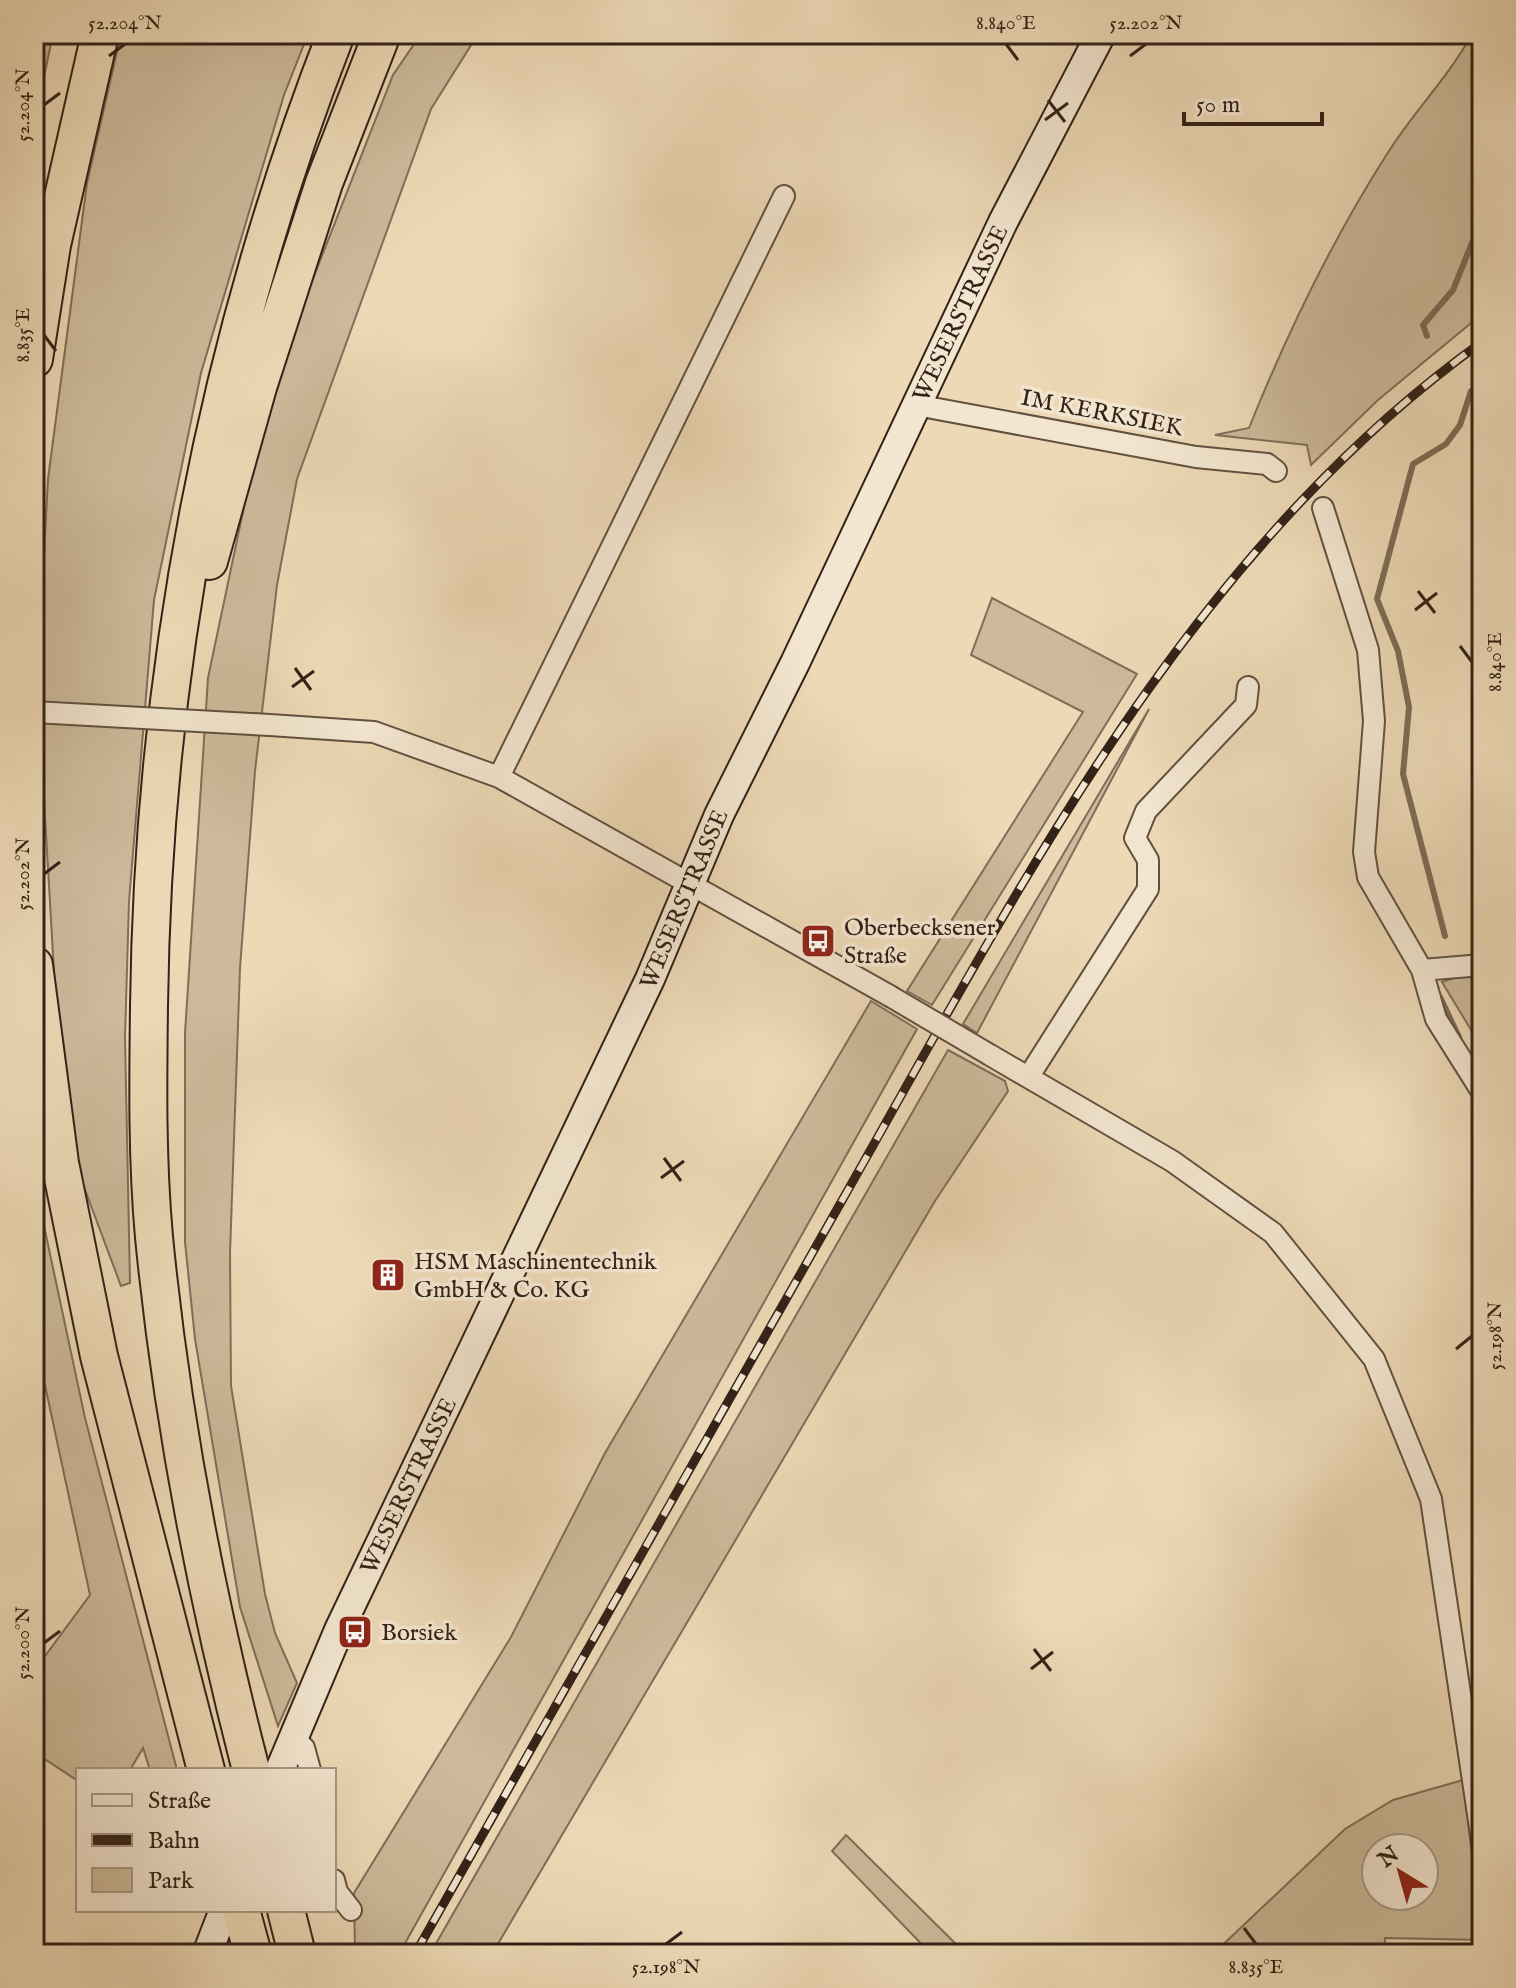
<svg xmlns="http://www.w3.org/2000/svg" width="1516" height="1988" font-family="'IM FELL English',serif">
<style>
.green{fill:#cdba9b;stroke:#806e5a;stroke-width:2;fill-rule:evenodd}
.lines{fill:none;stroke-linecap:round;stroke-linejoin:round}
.stream{stroke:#7d6b56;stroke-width:6}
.street-casing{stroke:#625040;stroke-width:24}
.secondary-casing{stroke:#332218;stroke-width:32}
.highway-casing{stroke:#332218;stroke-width:40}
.street{stroke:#f3e6d0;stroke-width:20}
.secondary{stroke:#f3e6d0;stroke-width:28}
.highway{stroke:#edd9b6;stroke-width:36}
.rail-casing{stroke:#332218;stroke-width:9}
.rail{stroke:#f3e6d0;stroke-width:6;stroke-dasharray:18;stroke-linecap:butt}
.street-bridge-casing{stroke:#625040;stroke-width:24;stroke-linecap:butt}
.street-bridge{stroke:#f3e6d0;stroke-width:20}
.ticks{fill:none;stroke:#332218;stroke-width:3}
.labels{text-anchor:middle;stroke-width:7;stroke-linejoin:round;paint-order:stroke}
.street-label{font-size:24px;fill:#332218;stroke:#f3e6d0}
.poi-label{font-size:24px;fill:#332218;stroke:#f3e6d0;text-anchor:start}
.neatline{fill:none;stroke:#332218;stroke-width:3}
.ticks-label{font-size:20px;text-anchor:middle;fill:#332218}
</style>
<rect width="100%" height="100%" fill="#edd9b6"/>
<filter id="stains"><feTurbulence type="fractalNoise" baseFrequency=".0025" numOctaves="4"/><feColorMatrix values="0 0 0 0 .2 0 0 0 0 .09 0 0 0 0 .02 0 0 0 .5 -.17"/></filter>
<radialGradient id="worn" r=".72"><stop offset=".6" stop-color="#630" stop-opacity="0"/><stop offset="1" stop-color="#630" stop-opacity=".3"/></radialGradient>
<!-- green -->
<path class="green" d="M34,34H53L34,124Z
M121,34H308L284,95L201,373L154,600L129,901L125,1038L130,1283L121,1286L81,1179L69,1105L56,1006L40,731L41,612L48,479L87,183Z
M421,34H478L431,109L297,479L277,585L255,771L240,968L230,1253L231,1386L265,1594L275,1633L297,1683L278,1726L240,1607L195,1339L185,1242V1033L208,678L268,393L393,75Z
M1472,34H1482V314L1378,400L1311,465L1307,445L1215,435L1249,428C1286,336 1334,237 1387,154C1413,112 1448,78 1472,34Z
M992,598L1137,674L932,1005L907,991L1083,712L971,655Z
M1149,709L977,1033L963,1024Z
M1482,968V1048L1442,982Z
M871,1001L917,1029L399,1954H355L354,1893L511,1637L605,1453Z
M948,1050L1005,1081L1008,1091L935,1201L492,1954H430Z
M34,1179L85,1418L177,1770H150L143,1748L130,1770H78V1781L34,1752V1671L90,1595L34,1334Z
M1463,1780L1482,1940L1385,1938L1384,1954H1213L1345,1829L1393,1800ZM1424,1848V1896H1376V1848Z
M846,1835L966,1954H931L832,1851Z"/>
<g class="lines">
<!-- stream -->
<path class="stream" d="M1427,336L1423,325L1453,290L1482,218
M1445,936L1403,774L1409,707L1398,651L1377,599L1413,464L1446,444L1460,425L1471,391
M1440,997L1459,1037"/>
<!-- street casing -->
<g class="street-casing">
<path id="street" d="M916,405L1196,457L1267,464L1276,471
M1323,508L1368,650L1374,721L1364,852L1368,877L1422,970L1436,1019L1482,1092
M270,725L374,732L499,777L890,996
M499,777L784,196
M1422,970L1482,965
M990,1055L1172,1161L1273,1233L1374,1359L1431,1499L1482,1841
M1029,1076L1148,889V860L1135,838L1146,811L1246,705L1248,687
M293,1738L304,1748L310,1770
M334,1880L337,1892L351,1910"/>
</g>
<!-- secondary casing -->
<g class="secondary-casing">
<g id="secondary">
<path id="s1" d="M280,1770L339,1630L650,979L719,815L795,663L1003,222L1101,34"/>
<path d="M207,1954L224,1910"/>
</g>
</g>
<!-- highway casing -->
<g class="highway-casing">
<path id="highway" d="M34,359L52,245L100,34
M209,561L258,387L324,183L382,34
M34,965L60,1163L99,1356L206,1770
M251,1770C205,1592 172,1421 154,1237C147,1160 148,1083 149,1006C153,673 215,344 336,34
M241,1910L253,1954
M286,1910L297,1954"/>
</g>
<!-- street -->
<use href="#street" class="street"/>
<!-- secondary -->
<use href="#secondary" class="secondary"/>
<!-- highway -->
<use href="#highway" class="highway"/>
<!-- rail casing -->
<g class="rail-casing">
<path id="rail" d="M415,1954C558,1701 701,1449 844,1197C1020,887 1186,555 1482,342"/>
</g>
<!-- rail -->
<use href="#rail" class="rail"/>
<!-- street-bridge casing -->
<g class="street-bridge-casing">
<path id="street-bridge" d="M34,712L270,725
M890,996L990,1055"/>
</g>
<!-- street-bridge -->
<use href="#street-bridge" class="street-bridge"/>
</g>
<!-- ticks -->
<path class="ticks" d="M1006,44L1018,60M109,56L125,44M1130,56L1146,44M1048,100L1065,122M44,105L60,93M1045,120L1068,103M44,335L56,351M1418,591L1435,613M1415,610L1437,593M1460,646L1472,662M295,668L311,690M292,687L314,671M44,874L60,862M664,1158L681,1181M661,1178L684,1161M1456,1349L1472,1336M44,1643L60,1631M1034,1649L1051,1671M1031,1669L1053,1652M1244,1928L1256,1944M666,1944L682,1932"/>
<!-- icons -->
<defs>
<g id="bus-square" transform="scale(1.8)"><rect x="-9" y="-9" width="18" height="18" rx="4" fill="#8f2418" stroke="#f3e6d0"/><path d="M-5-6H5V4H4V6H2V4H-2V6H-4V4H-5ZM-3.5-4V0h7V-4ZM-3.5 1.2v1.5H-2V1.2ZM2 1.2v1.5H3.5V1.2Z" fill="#fff"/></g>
<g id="building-square" transform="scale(1.8)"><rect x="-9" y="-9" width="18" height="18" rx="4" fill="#8f2418" stroke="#f3e6d0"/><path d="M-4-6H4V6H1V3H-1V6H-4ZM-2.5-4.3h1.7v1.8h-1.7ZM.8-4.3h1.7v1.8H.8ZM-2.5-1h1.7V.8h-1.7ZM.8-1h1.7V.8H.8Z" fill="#fff"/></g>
</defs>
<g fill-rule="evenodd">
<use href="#bus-square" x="818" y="941"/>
<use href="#building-square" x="388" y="1275"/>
<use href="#bus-square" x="355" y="1632"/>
</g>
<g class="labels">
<!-- street labels -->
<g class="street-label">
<text dy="8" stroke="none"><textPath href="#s1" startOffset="1608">WESERSTRASSE</textPath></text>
<text transform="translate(1102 412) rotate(11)" y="8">IM KERKSIEK</text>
<text dy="8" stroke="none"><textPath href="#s1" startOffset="960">WESERSTRASSE</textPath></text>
<text dy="8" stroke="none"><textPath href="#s1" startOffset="312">WESERSTRASSE</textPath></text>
</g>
<!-- poi labels -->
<g class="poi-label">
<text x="844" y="935">Oberbecksener<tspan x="844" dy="28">Straße</tspan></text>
<text x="414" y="1269">HSM Maschinentechnik<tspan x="414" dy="28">GmbH &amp; Co. KG</tspan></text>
<text x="381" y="1640">Borsiek</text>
</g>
</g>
<!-- margin -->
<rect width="1516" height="1988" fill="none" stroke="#edd9b6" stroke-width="88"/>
<!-- legend -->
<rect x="76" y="1768" width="260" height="144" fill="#f3e6d0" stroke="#a69886" stroke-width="2"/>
<rect x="92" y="1794" width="40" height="12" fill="#f3e6d0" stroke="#a69886" stroke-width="2"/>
<text x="148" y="1808" font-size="24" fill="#332218">Straße</text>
<rect x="92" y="1834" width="40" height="12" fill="#332218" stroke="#a69886" stroke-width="2"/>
<text x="148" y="1848" font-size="24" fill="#332218">Bahn</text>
<rect x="92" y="1868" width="40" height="24" fill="#cdba9b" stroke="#a69886" stroke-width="2"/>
<text x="148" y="1888" font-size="24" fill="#332218">Park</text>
<!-- north arrow -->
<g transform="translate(1400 1872) rotate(323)"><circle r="38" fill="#f3e6d0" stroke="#a69886" stroke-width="2"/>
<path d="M0-6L14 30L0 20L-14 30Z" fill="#8f2418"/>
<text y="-12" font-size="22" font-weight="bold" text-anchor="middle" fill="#332218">N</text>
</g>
<!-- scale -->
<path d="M1184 112v12h138v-12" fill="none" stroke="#332218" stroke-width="4"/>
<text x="1196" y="112" font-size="24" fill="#332218" stroke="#f3e6d0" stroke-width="6" paint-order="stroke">50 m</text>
<rect x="44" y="44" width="1428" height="1900" class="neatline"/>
<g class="ticks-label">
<text x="125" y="29">52.204°N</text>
<text x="1006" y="29">8.840°E</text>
<text x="1146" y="29">52.202°N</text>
<text transform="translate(22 105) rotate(-90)" y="7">52.204°N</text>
<text transform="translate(22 335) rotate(-90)" y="7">8.835°E</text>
<text transform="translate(1494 662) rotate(-90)" y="7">8.840°E</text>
<text transform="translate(22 874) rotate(-90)" y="7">52.202°N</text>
<text transform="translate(1494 1336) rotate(-90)" y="7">52.198°N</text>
<text transform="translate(22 1643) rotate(-90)" y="7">52.200°N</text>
<text x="666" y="1973">52.198°N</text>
<text x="1256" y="1973">8.835°E</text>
</g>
<rect width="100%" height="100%" filter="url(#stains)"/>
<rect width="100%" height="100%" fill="url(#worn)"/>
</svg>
